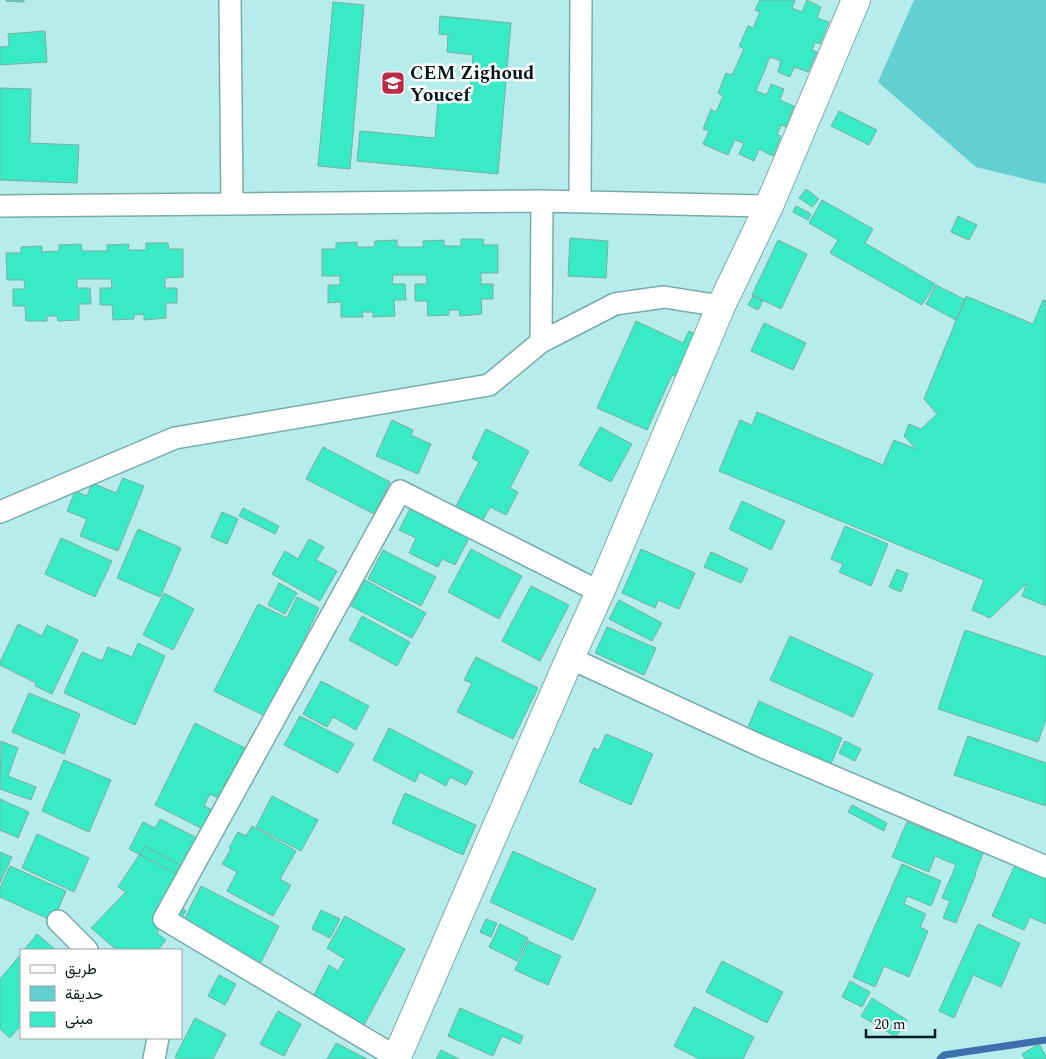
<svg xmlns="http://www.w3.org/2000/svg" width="1046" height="1059" font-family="Spectral,Vazirmatn,serif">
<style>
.green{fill:#63cfd0}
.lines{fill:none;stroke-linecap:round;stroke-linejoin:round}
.stream{stroke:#3c71ae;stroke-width:7}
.building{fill:#39eac7;stroke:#7cada0}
.street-casing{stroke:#77acab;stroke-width:24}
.secondary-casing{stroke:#77acab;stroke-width:30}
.street{stroke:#fff;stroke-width:21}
.secondary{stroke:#fff;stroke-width:28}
.labels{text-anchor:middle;stroke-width:5;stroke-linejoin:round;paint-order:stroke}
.poi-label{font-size:19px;font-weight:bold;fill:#041919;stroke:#fff;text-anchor:start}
</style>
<rect width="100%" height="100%" fill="#b6edec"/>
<!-- green -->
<path class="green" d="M914,0H1046V184L976,167L878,82Z"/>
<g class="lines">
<!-- stream -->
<path class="stream" d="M940,1059L944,1055L1046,1040"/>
</g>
<!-- building -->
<path class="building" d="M6,0H24V2L6,1Z
M760,0H795L792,8L802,12L807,0L821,7L817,18L829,22L820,44L815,42L812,50L817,52L808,72L794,67L790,77L778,72L781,61L770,57L756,91L767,95L771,84L784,89L780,100L794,106L786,127L781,125L777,135L781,136L773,156L759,149L754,161L739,154L744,143L735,140L728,155L703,144L709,131L703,129L711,109L716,112L723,96L718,93L726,73L732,75L744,49L739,46L748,26L753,28L760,12L755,10Z
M333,2L364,5L350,169L318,166Z
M440,16L511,23L498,174L357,161L360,131L435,138L438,99L469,102L473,55L447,52L448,35L439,34Z
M45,31L47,62L0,65V47L9,46L8,34Z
M0,88L31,89L30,143L79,145L77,183L0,180Z
M839,111L877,130L869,145L831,126Z
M806,189L819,199L812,207L799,198Z
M822,200L873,229L865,243L935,284L922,305L830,253L838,240L809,223Z
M796,206L811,214L808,220L793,212Z
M958,216L977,225L969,240L951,232Z
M570,238L608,241L606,278L568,276Z
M461,239H483L484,245H498V273H481V284H493V299H481L482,314L460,316L459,310H449V315L428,316L427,301H415V284H427L426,275H393L392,284H405L406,300H394L395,316L373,317V312H362L363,317H341V302L328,303V285H340V276H322V249H336V243L357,242V247H374L375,241L397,240V247H423V241L444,240V246H461Z
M778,240L807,254L781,309L752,295Z
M146,243H168L169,249H183V277L165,278V288H177V303H166V318L144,320V314L134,315V319L113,320L112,305H100V288H112L111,279H77V288H90L91,304H79V320L58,321L57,316H47V321H26L25,306H13V289H25L24,280H7L6,253H21V247L42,246V252L59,251V245L81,244L82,251H107V245L129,244L128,250H146Z
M936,285L966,300L956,320L926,304Z
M753,296L763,300L758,310L748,305Z
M966,296L1033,324L1043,300L1046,301V606L1022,596L1027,583L990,618L972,610L984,580L719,471L740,420L752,425L757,412L883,465L894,440L916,449L904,436L909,424L921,429L937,414L924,399Z
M636,321L683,343L689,331L702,337L683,380L672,375L647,430L597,408Z
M764,323L806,343L793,370L751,351Z
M392,420L413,430L411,435L431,444L418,474L376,456Z
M600,427L632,444L611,482L579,465Z
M486,429L529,451L510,488L518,492L506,515L490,507L483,520L456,506L479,462L472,458Z
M323,447L390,482L374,514L306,479Z
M123,478L144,486L118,551L80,536L87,519L67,511L75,491L87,496L92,483L116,493Z
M742,501L785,521L771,550L729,529Z
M243,508L279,526L275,534L239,516Z
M410,509L469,538L455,565L442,559L438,567L409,553L416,538L399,530Z
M222,512L238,519L227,544L211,537Z
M845,526L888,544L871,586L839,572L843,564L831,559Z
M138,529L181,548L160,597L117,578Z
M61,538L112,561L95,597L45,574Z
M309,539L324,547L316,560L337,571L320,601L272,574L285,551L298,559Z
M471,549L522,576L499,619L448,592Z
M641,549L695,573L679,609L658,600L655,608L622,593Z
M383,550L436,577L421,606L368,579Z
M711,552L748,569L741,583L704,567Z
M897,569L908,574L901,592L889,587Z
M365,580L426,613L412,638L351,606Z
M279,583L297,593L285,614L268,605Z
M531,586L569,605L540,661L502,641Z
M164,593L194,609L173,650L143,635Z
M297,597L319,608L267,717L214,691L258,604L287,618Z
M619,600L662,623L652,641L609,619Z
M362,616L410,642L397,666L349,640Z
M18,624L42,636L47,625L78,640L52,694L35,686L36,683L0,665V662Z
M607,627L656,648L644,675L595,653Z
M965,630L1046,657V719L1038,742L938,709Z
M790,636L873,674L853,717L770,680Z
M138,643L165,656L135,725L64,693L82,652L102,661L108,647L132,657Z
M476,657L538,688L513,739L457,712L472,683L464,680Z
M321,681L369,706L356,730L333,717L327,727L303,714Z
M29,693L80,714L64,754L12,732Z
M759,701L842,738L825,778L742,741Z
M300,716L354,744L338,773L284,745Z
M195,723L247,749L231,781L227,779L218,798L210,794L204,806L218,813L209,832L155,805Z
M389,728L473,772L466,785L450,777L446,786L420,772L415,782L373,760Z
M606,734L653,754L631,805L579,782L594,748L599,750Z
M968,736L1046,763V806L954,775Z
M1,741L18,748L8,776L36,787L31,800L0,789Z
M845,741L861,749L855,761L839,753Z
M64,760L111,780L89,832L42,811Z
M405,793L476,825L463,855L392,823Z
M272,796L318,820L301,851L256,827Z
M0,799L29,812L18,838L0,830Z
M852,805L887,823L884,831L848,812Z
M160,819L201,840L183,877L129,849L143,822L155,828Z
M907,822L983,853L975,874H976L956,923L943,918L950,901L942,898L956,865L935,856L929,872L892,857Z
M252,826L296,851L280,879L291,885L273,916L227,891L237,872L222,864L231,849L229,848L238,832L246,836Z
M37,834L89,858L74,892L22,868Z
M145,846L194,873L177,904L186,911L174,929L164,923L157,933L166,940L158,950H117L91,928L126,892L118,887Z
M513,851L596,889L573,940L490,902Z
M0,852L12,857L0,883Z
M902,864L941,881L931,906L907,896L904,904L926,914L920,927L928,931L909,977L884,966L875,987L853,977Z
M1015,865L1046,878V924L1030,917L1024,930L992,916Z
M10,866L66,891L53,921L0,897V888Z
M201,886L279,926L257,970L179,930Z
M321,910L340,919L330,938L312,929Z
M345,916L405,949L364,1025L313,997L329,965L338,971L345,959L327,948Z
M486,919L497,923L491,937L480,932Z
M500,924L528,938L517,961L489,947Z
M978,924L1020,943L1001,987L973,975L954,1018L939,1011Z
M37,934L56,950H24Z
M528,941L561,956L548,985L515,970Z
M21,954V1025L10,1038L0,1029V979Z
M722,961L783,992L767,1023L706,992Z
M219,975L236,984L225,1005L208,996Z
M850,981L870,992L862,1007L842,997Z
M872,998L907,1020L896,1037L861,1016Z
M694,1007L754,1037L743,1059H699L674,1046Z
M460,1008L523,1036L520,1044L502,1036L493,1056L448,1036Z
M278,1011L301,1024L284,1056L260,1044Z
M195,1018L226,1034L213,1059H178L175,1057Z
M336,1043L367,1059H327Z
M1039,1044L1046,1056V1059H1025L1022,1054Z
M441,1050L459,1059H436Z"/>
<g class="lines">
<!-- street casing -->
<g class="street-casing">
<path id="street" d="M230,0L232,204
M580,201L581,0
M0,206L542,201L769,206
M541,342L542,201
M0,512L175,438L489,385L541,342L615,304L664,297L721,306
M570,658L763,747L1046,867
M58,921L87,950
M396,1057L164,919L400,491L600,592
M154,1059L158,1038"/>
</g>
<!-- secondary casing -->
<g class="secondary-casing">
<path id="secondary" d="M396,1059L570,658L600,592L721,306L769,206L856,0"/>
</g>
<!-- street -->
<use href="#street" class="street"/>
<!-- secondary -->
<use href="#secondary" class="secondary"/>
</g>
<!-- icons -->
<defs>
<g id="school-square" transform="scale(1.25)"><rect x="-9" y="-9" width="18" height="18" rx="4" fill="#bb2a46" stroke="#fff"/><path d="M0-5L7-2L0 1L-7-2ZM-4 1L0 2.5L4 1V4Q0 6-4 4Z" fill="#fff"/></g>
</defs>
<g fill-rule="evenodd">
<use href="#school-square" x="393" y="83"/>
</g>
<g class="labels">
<!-- poi labels -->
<g class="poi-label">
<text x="410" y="79">CEM Zighoud<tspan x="410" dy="22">Youcef</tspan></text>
</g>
</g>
<!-- legend -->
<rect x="20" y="949" width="162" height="90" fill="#ffffff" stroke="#9ba3a3"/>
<rect x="30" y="965" width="25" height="8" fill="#ffffff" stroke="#9ba3a3"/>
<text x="65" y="974" font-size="15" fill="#041919">طريق</text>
<rect x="30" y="986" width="25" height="15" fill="#63cfd0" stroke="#9ba3a3"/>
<text x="65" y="999" font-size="15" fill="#041919">حديقة</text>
<rect x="30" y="1012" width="25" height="15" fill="#39eac7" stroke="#9ba3a3"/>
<text x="65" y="1024" font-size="15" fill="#041919">مبنى</text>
<!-- scale -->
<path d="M866 1029v8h69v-8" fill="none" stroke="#041919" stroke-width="2.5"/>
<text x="874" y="1029" font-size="15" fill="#041919" stroke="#ffffff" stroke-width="4" paint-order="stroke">20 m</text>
</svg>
